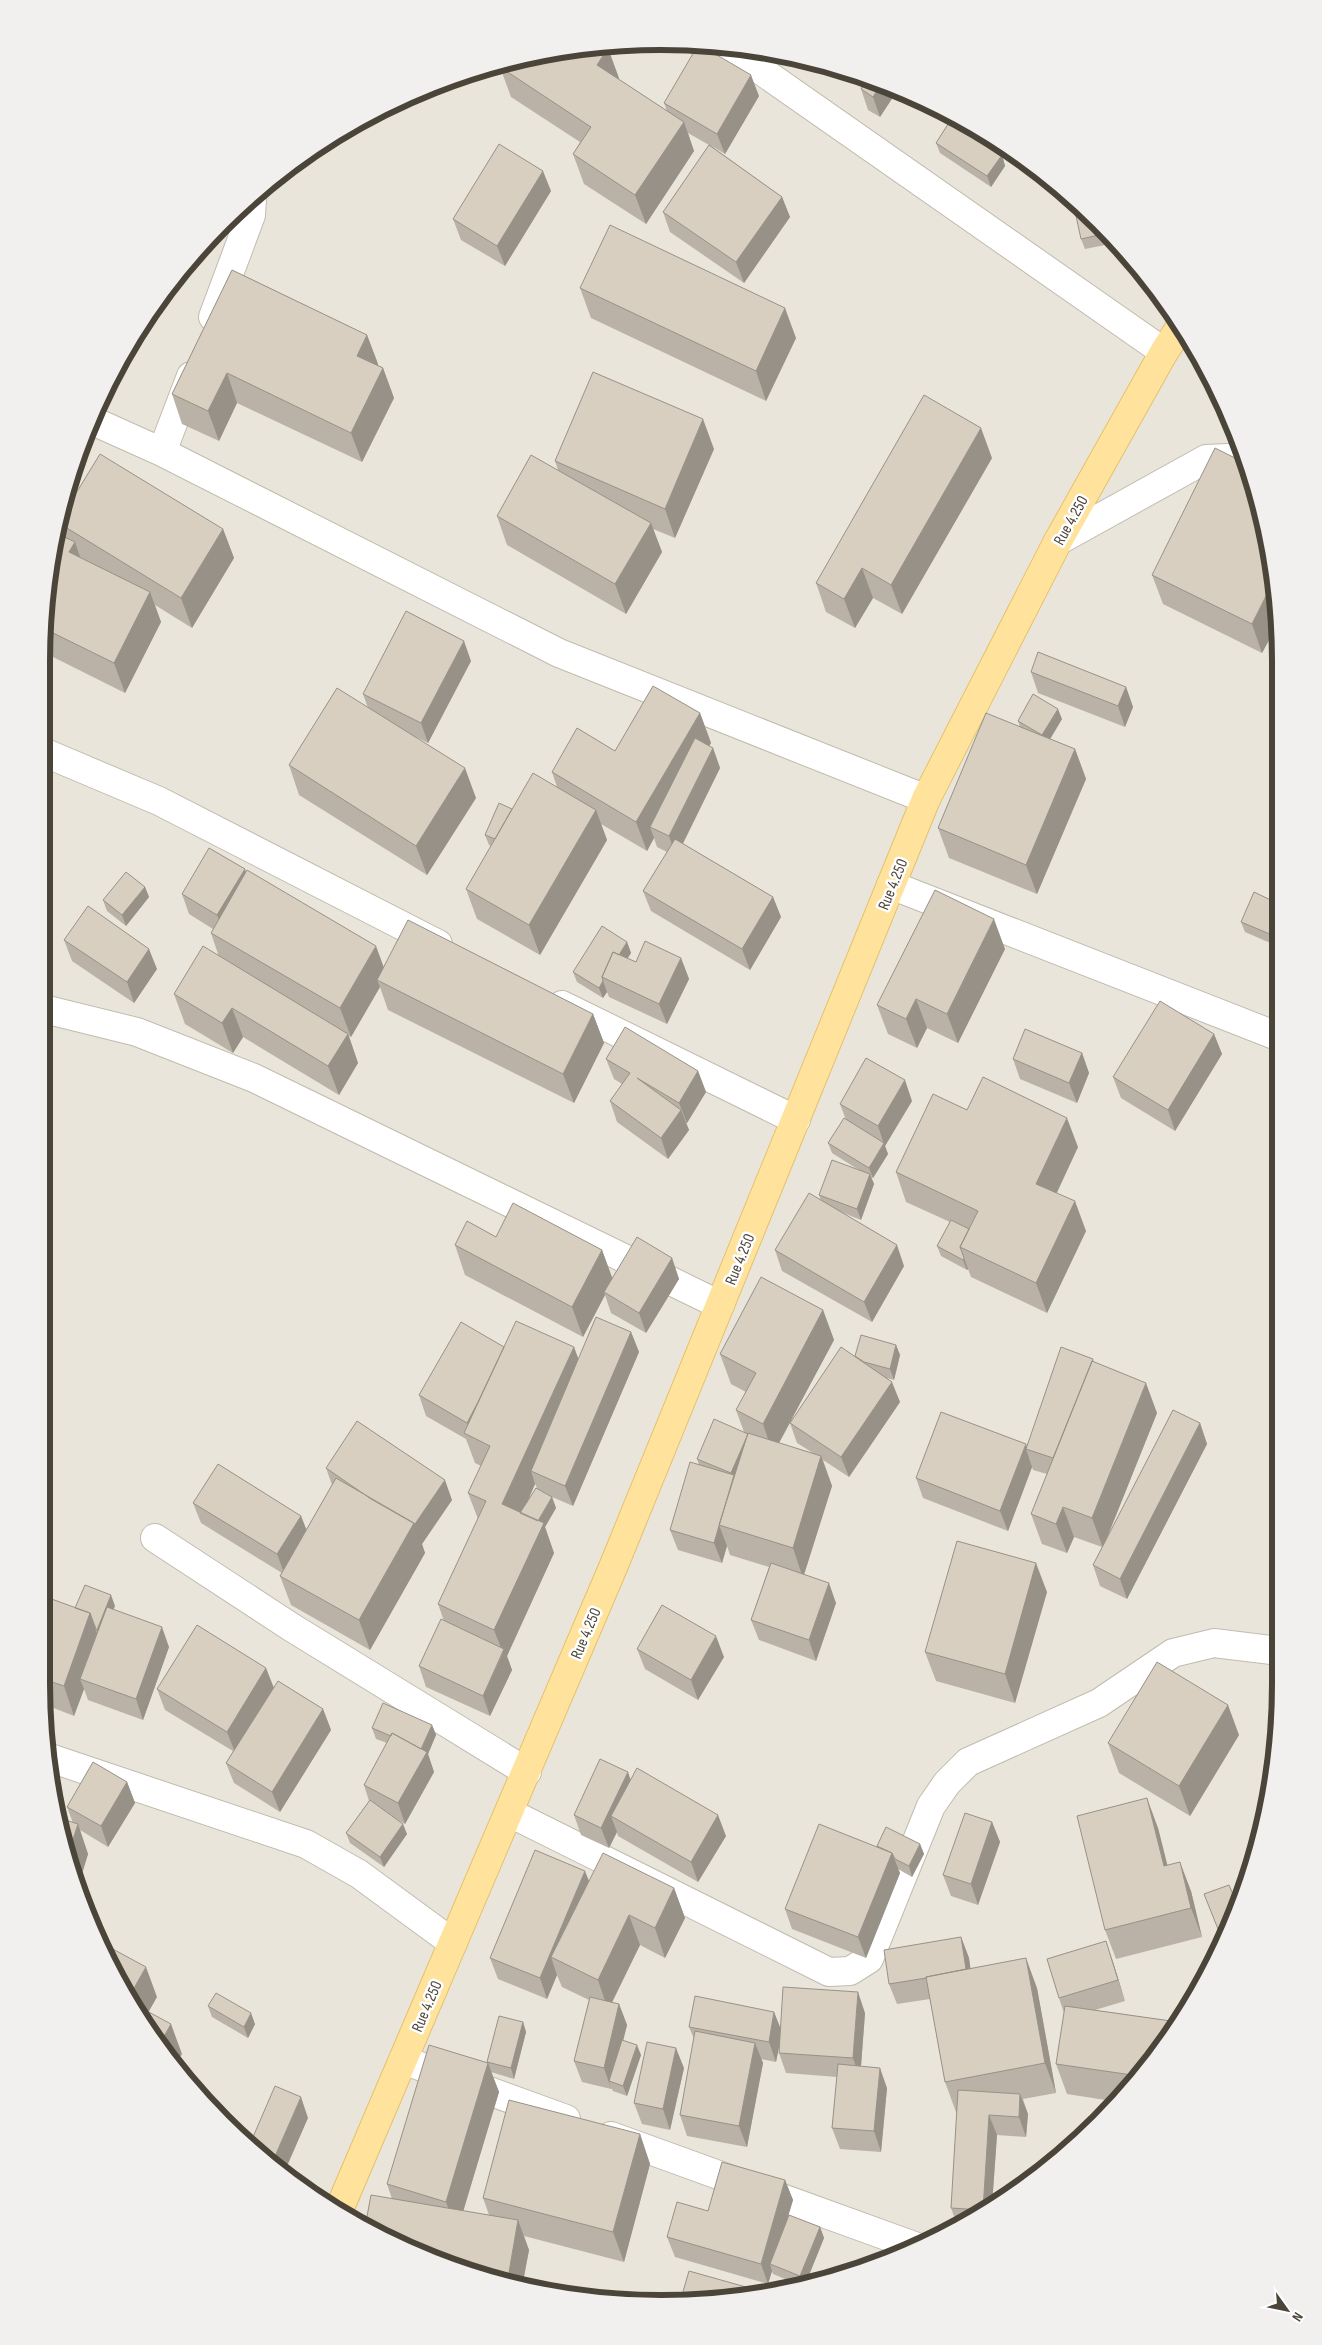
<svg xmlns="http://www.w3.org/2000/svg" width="1322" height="2345" font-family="'Sofia Sans Condensed',sans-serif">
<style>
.residential{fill:#eae5da}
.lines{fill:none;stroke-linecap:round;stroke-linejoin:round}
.minor-casing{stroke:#c2bbae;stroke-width:30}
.major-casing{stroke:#e6c16a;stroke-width:30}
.minor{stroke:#fff;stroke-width:28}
.major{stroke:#ffe39c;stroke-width:28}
.wall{fill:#bab2a6;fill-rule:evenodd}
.shaded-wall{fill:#979187}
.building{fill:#d8cfc1;stroke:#979187}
.labels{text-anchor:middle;stroke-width:5;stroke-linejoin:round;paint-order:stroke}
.street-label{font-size:16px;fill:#4b4439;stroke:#fff}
.rim{fill:none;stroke:#4b4439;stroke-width:6}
</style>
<rect width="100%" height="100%" fill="#f6f3ec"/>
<!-- residential -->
<path class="residential" d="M621,43L742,47L860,74L971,124L1099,223L1176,317L1248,462L1275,580L1279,1724L1248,1883L1198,1994L1127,2092L1069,2150L971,2221L898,2257L782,2292L701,2302L580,2298L500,2283L387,2240L316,2199L223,2122L169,2061L105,1958L74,1883L47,1765L43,621L74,462L124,351L195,252L284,169L387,105L501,62Z"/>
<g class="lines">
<!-- minor casing -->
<g class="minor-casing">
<path id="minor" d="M726,46L1164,352
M213,317L251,215L252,199
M93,421L162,452L559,653L926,799
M162,452L191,376
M1058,541L1206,459L1228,458L1246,467
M43,752L159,801L438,944
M891,885L1277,1036
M562,1005L796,1120
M44,1009L137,1032L254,1078L720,1305
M155,1538L291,1627L527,1772
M47,1757L306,1844L359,1874L453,1943
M510,1813L829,1972L850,1971L869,1959L931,1806L947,1783L968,1762L1099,1703L1173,1653L1214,1643L1279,1651
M403,2060L566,2119
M611,2136L917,2247"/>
</g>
<!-- major casing -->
<g class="major-casing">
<path id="major" d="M338,2212L614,1565L926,799L1058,541L1164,352L1181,326"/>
</g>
<!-- minor -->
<use href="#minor" class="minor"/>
<!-- major -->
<use href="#major" class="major"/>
</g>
<!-- wall -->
<path class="wall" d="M500,67L619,78L618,79L667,111L664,103L759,96L725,154L710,145L782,197L790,217L744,283L670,232L663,212L709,145L688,133L694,151L646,224L584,184L573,154L580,142L511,97Z
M868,78L897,91L880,117L868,110L861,89Z
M920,101L960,119L957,125L951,122L1002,155L1005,166L991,187L940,153L936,143L950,121L922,107Z
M551,191L505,266L461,240L453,219Z
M1099,223L1115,243L1085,249L1081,239Z
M232,270L367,335L378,364V365L383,368L394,398L362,462L237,403L219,441L182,424L172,394Z
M580,288L796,338L766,401L591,318Z
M714,449L675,538L653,529L662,552L626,614L507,545L497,516L558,470L555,461Z
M992,458L902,614L873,598L855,628L826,612L816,583Z
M66,502L70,503L223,529L234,558L192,628L155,605L161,622L125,693L43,652V621Z
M1152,575L1275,580L1276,627L1262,653L1163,604Z
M471,661L428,743L416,737L476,798L427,875L299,795L289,765L368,708L363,694Z
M1031,672L1126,687L1133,707L1125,727L1038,693Z
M700,713L711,743L709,746L713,748L720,768L683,844L773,897L781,917L750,970L651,911L643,891L667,852L657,847L654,838L647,851L601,824L607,840L540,955L477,919L466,889L491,846L489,845L485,835L512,809L557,787L552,772L615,751Z
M1062,719L1050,739L1075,749L1086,779L1037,894L949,858L938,828L1020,727L1018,721Z
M246,873L384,968L593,1014L604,1043L574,1103L388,1010L380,987L351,1037L349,1036L358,1063L339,1095L243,1037L233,1053L185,1024L174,994L219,957L211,933L213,929L189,914L182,894Z
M145,887L149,897L126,926L107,911L103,900Z
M1277,903V946L1245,932L1241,922Z
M64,940L157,969L134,1003L72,961Z
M627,942L631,953L627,958L636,962L681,958L689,979L667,1024L609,997L607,992L603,998L577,982L573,972Z
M1005,949L958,1043L927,1028L917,1048L888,1034L877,1005Z
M1214,1034L1222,1054L1175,1131L1121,1098L1113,1077Z
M1082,1053L1089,1073L1077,1103L1020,1079L1013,1059Z
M606,1059L698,1071L706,1092L687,1123H686L689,1130L668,1159L617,1122L610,1101L622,1084L614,1079Z
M912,1101L885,1146L888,1154L873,1178L871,1177L874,1184L861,1220L841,1212L904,1266L872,1322L782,1271L775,1250L821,1201L819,1195L859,1170L832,1153L828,1143L846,1120L840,1104Z
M967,1110L1078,1147L1057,1193L1086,1231L1047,1313L971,1277L968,1269L967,1270L941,1256L937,1246L950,1222L906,1202L896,1172Z
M496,1237L602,1250L612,1278L672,1258L679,1279L646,1333L611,1313L605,1295L583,1337L465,1275L455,1245Z
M823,1310L834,1340L791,1420L855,1356L896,1345L900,1355L894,1380L887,1378L900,1402L849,1477L823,1460L832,1486L804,1574L836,1603L816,1661L759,1640L751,1620L769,1567L730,1555L727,1546L722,1563L678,1550L670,1530L699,1465L697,1459L744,1432L736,1410L746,1392L731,1384L720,1354ZM790,1423L797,1443L813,1453L779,1443Z
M631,1332L639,1352L573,1506L552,1497L556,1508L545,1527L554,1553L507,1656L512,1670L490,1716L426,1687L419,1666L444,1621L438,1604L478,1519L468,1493L481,1466L475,1463L466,1439L426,1416L419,1395L504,1347H574L578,1359ZM535,1484L537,1488L529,1498Z
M1093,1359L1094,1362L1157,1413L1106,1539L1200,1423L1207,1444L1127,1599L1100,1586L1093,1565L1102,1547L1074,1537L1067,1553L1042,1544L1031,1514L1047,1474L1033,1470L1032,1467L1008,1531L923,1498L916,1478L1026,1447Z
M326,1468L452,1500L422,1544L425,1553L370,1650L291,1605L280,1576L282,1573L201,1523L193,1503L301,1516L306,1530L332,1485Z
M1047,1592L1015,1703L936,1681L925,1652Z
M46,1597L75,1608L115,1606L113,1609L169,1647L143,1720L88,1700L84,1689L74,1716L46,1705Z
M637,1649L724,1657L698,1700L645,1669Z
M274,1687L323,1709L331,1730L280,1812L234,1783L226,1763L233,1751L165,1710L157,1689Z
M432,1725L436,1735L428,1754L434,1772L405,1824L396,1819L407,1834L384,1867L350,1843L346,1833L369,1801L364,1785L387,1743L376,1739L372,1728Z
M1239,1735L1190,1816L1119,1773L1108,1743Z
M631,1780L726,1836L698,1882L618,1836L617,1832L609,1848L581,1835L574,1815Z
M127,1782L135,1803L108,1847L80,1830L88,1854L77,1890L74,1883L73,1823L67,1807Z
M992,1822L1000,1842L978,1905L951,1896L943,1875Z
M1158,1828L1167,1865L1191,1891L1202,1937L1116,1959L1105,1930Z
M920,1844L924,1854L912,1877L898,1869L900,1873L866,1958L792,1929L785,1909L877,1846Z
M589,1881L674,1888L685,1918L665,1958L640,1945L612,2003L619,2004L627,2025L623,2040L641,2055L627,2096L613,2091L611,2088V2089L582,2082L574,2061L589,2000L562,1987L557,1975L547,1999L498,1979L490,1958Z
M961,1937L969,1958L970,1968L1037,1988L1056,2093L1023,2099L1028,2114L1026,2137L997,2135L992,2205L971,2221L958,2227L951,2208L957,2112H956L945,2082L930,1999L897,2004L889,1984Z
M1113,1962L1125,2001L1095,2010L1178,2022L1127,2092L1118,2102L1067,2094L1056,2064L1064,2013L1059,1998Z
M208,2006L255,2024L248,2038L212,2017Z
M774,2012L780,2028L865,2013L861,2066L887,2088L881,2152L840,2149L832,2128L837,2077L786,2073L779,2053V2046L776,2062L761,2059L763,2063L747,2147L687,2136L680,2115L694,2039L689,2027Z
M523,2022L526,2032L514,2079L491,2072L499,2092L463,2211L489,2215L483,2198L640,2134L650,2164L624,2262L524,2236L529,2250L522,2287L500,2283L392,2199L387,2184L487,2063Z
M684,2068L670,2130L642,2124L634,2103Z
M785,2180L793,2200L786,2222L820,2227L824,2238L805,2285L802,2286L773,2274L772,2271L768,2284L675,2257L667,2237L708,2211Z"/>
<!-- shaded-wall -->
<path class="shaded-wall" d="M608,48L619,78L608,94L597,65Z
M751,75L759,96L725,154L717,134Z
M881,84L897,91L880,117L873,97Z
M954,117L960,119L957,125Z
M684,122L694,151L646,224L635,195Z
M1002,155L1005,166L991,187L987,176Z
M543,171L551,191L505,266L497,246Z
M782,197L790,217L744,283L736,262Z
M785,308L796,338L766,401L756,371Z
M367,335L378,364L368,385L357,356Z
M383,368L394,398L362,462L351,433Z
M227,373L237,403L219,441L208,411Z
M703,419L714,449L675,538L665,509Z
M981,428L992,458L902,614L891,585Z
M651,523L662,552L626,614L615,584Z
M223,529L234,558L192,628L181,598Z
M75,542L85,572L69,552Z
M862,568L873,598L855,628L844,599Z
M1272,584L1276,594V627L1262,653L1252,624Z
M150,592L161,622L125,693L114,663Z
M464,641L471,661L428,743L421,723Z
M1126,687L1133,707L1125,727L1118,706Z
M1058,709L1062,719L1046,746L1042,735Z
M700,713L711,743L659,831L650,827L654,838L647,851L636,822Z
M713,748L720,768L676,857L669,836Z
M1075,749L1086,779L1037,894L1026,865Z
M465,768L476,798L427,875L416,846Z
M43,805L46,812L43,824Z
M596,810L607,840L540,955L529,925Z
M43,839L53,865L44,900Z
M245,869L252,890L225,936L217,915Z
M145,887L149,897L126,926L122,915Z
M773,897L781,917L750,970L742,949Z
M994,919L1005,949L958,1043L947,1014Z
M627,942L631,953L613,982L605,978Z
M376,946L387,976L377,980L380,987L351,1037L340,1008Z
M149,949L157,969L134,1003L127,982Z
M681,958L689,979L667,1024L659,1004Z
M603,981L607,992L603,998L599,988Z
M916,999L927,1028L917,1048L906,1019Z
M232,1008L243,1037L233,1053L222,1023Z
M593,1014L604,1043L574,1103L563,1074Z
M348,1034L358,1063L339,1095L328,1066Z
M1214,1034L1222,1054L1175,1131L1168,1110Z
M1082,1053L1089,1073L1077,1103L1069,1083Z
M698,1071L706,1092L687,1123L679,1103Z
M905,1080L912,1101L885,1146L888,1154L873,1178L869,1168L884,1144L878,1126Z
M681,1110L689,1130L668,1159L661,1138Z
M1067,1118L1078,1147L1047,1213L1036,1184Z
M870,1174L874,1184L861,1220L857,1209Z
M1075,1201L1086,1231L1047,1313L1036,1283Z
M897,1245L904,1266L872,1322L864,1302Z
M602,1250L613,1280L604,1292L605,1295L583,1337L572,1307Z
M672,1258L679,1279L646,1333L639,1313Z
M964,1258L968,1269L967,1270L963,1260Z
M823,1310L834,1340L773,1454L763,1424Z
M631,1332L639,1352L573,1506L565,1486Z
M896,1345L900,1355L894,1380L890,1369Z
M574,1347L585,1377L531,1471L535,1484L518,1523L502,1504Z
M508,1350L472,1437L467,1423Z
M892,1382L900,1402L849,1477L841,1457Z
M1146,1383L1157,1413L1103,1548L1092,1518Z
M1200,1423L1207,1444L1127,1599L1120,1579Z
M748,1434L752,1444L733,1480L731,1473Z
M1026,1444L1028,1450L1026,1449L1032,1467L1008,1531L1000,1511Z
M821,1456L832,1486L803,1578L793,1548Z
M445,1480L452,1500L422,1544L425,1553L370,1650L359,1620L414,1523Z
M552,1497L556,1508L545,1527L554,1553L507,1656L512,1670L490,1716L483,1696L503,1653L494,1630L532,1532Z
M1063,1507L1074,1537L1067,1553L1056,1524Z
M301,1516L309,1536L285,1575L277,1554Z
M719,1525L727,1546L722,1563L714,1543Z
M1036,1563L1047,1592L1015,1703L1005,1674Z
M829,1583L836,1603L816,1661L809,1640Z
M111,1595L115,1606L100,1640L97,1630Z
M90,1613L100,1642L80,1679L84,1689L74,1716L64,1686Z
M162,1627L169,1647L143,1720L136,1699Z
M716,1636L724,1657L698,1700L691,1680Z
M266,1668L274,1688L235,1752L227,1732Z
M1228,1705L1239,1735L1190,1816L1179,1786Z
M323,1709L331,1730L280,1812L272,1792Z
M432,1725L436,1735L428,1754L434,1772L405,1824L398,1803Z
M628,1772L635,1793L611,1816L617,1832L609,1848L601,1828Z
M127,1782L135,1803L108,1847L101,1826Z
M1147,1798L1158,1828L1175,1895L1164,1866Z
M718,1815L726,1836L698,1882L691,1862Z
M992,1822L1000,1842L978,1905L971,1884Z
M78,1824L88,1854L77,1890L74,1883L68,1855Z
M403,1824L407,1834L384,1867L380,1857Z
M920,1844L924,1854L912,1877L909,1866Z
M892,1853L900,1873L866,1958L858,1937Z
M1180,1862L1191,1891L1202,1937L1191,1908Z
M585,1871L593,1891L551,1957L557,1975L547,1999L540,1978Z
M674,1888L685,1918L665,1958L655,1928Z
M629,1915L640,1945L608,2010L598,1980Z
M961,1937L969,1958L974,1992L966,1972Z
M1106,1941L1113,1962L1125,2001L1118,1980Z
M1026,1958L1037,1988L1056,2093L1045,2063Z
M146,1967L157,1997L144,2020L129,1997Z
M858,1992L865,2013L860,2079L853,2058Z
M619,2004L627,2025L613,2082L609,2081L611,2089L604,2068Z
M774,2012L782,2032L776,2062L769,2042Z
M251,2013L255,2024L248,2038L244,2027Z
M523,2022L526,2032L514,2079L511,2068Z
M171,2024L182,2054L174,2067L169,2061L159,2045Z
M755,2043L763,2063L747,2147L739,2126Z
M637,2045L641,2055L627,2096L623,2086Z
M676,2048L684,2068L670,2130L663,2109Z
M488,2063L499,2092L457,2232L446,2202Z
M880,2068L887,2088L881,2152L874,2131Z
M1020,2094L1028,2114L1026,2137L1019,2117Z
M301,2097L308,2118L284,2173L272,2163Z
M989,2115L997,2135L992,2205L984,2211L983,2210Z
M640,2134L650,2164L624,2262L613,2232Z
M785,2180L793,2200L774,2265L770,2264L772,2271L768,2284L761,2264Z
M518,2220L529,2250L522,2287L507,2284Z
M820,2227L824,2238L805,2285H803L800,2276Z
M753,2289L755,2295L751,2296Z"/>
<!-- building -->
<path class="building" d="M604,45L608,48L597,65L684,122L635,195L573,154L591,127L500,67L503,62Z
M698,45H700L751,75L717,134L664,103Z
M868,78L881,84L873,97L861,89Z
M950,121L1002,155L987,176L936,143Z
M499,144L543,171L497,246L453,219Z
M709,145L782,197L736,262L663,212Z
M1073,202L1099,223L1108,233L1081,239Z
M610,225L785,308L756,371L580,288Z
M232,270L367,335L357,356L383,368L351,433L227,373L208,411L172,394Z
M593,372L703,419L665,509L555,461Z
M924,395L981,428L891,585L862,568L844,599L816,583Z
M1215,448L1249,465L1275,580L1276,586L1272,584L1252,624L1152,575Z
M100,454L223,529L181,598L62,525L64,513Z
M531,455L651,523L615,584L497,516Z
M66,502L70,503L64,513Z
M61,530L63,537L60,535Z
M60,535L75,542L69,552L150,592L114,663L43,628V621Z
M406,611L464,641L421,723L363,694Z
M1038,652L1126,687L1118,706L1031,672Z
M653,686L700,713L636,822L552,772L577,728L615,751Z
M337,688L465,768L416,846L289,765Z
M1033,694L1058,709L1042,735L1018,721Z
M986,713L1075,749L1026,865L938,828Z
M695,738L713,748L669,836L650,827Z
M533,773L596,810L529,925L466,889Z
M499,803L512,809L495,839L485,835Z
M675,839L773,897L742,949L643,891Z
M209,848L245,869L217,915L182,894Z
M247,870L376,946L340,1008L211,933Z
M126,872L145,887L122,915L103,900Z
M935,890L994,919L947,1014L916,999L906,1019L877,1005Z
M1254,892L1277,903V937L1241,922Z
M88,906L149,949L127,982L64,940Z
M408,920L593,1014L563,1074L377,980Z
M602,926L627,942L619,955L613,952L602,977L603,981L599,988L573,972Z
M645,941L681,958L659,1004L602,977L613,952L636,962Z
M203,946L348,1034L328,1066L232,1008L222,1023L174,994Z
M1160,1001L1214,1034L1168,1110L1113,1077Z
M625,1027L698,1071L679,1103L637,1078L681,1110L661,1138L610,1101L630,1073L606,1059Z
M1025,1029L1082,1053L1069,1083L1013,1059Z
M866,1058L905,1080L878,1126L840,1104Z
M983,1077L1067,1118L1036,1184L1075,1201L1036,1283L960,1247L978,1211L896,1172L933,1094L967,1110Z
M844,1118L884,1143L869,1168L828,1143Z
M832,1160L870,1174L857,1209L819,1195Z
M809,1193L897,1245L864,1302L775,1250Z
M513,1203L602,1250L572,1307L455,1245L467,1221L496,1237Z
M951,1220L969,1229L960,1247L964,1258L963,1260L937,1246Z
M637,1237L672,1258L639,1313L604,1292Z
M761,1277L823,1310L763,1424L736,1410L756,1373L720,1354Z
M596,1317L631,1332L565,1486L531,1471Z
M516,1321L574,1347L502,1504L544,1523L494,1630L438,1604L486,1501L468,1493L490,1446L464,1433Z
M461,1322L504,1347L477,1404L467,1423L419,1395Z
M861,1335L896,1345L890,1369L864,1362L855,1356Z
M841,1347L892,1382L841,1457L790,1423Z
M1061,1347L1093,1359L1053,1458L1026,1449Z
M1092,1361L1146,1383L1092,1518L1063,1507L1056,1524L1031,1514Z
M1173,1410L1200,1423L1120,1579L1093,1565Z
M941,1412L1026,1444L1000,1511L916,1478Z
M714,1419L748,1434L731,1473L697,1459Z
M357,1421L445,1480L415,1524L371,1499L326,1468Z
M748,1433L821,1456L793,1548L719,1525Z
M690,1462L734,1475L714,1543L670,1530Z
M218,1464L301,1516L277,1554L193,1503Z
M336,1478L414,1523L359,1620L280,1576Z
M536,1488L552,1497L538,1521L520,1513Z
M957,1541L1036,1563L1005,1674L925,1652Z
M771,1563L829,1583L809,1640L751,1620Z
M85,1585L111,1595L97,1630L96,1629L90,1613L75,1608Z
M46,1597L90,1613L64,1686L46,1680Z
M662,1605L716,1636L691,1680L637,1649Z
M107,1607L162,1627L136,1699L80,1679Z
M441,1619L504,1649L483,1696L419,1666Z
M197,1625L266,1668L227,1732L157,1689Z
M1157,1662L1228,1705L1179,1786L1108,1743Z
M278,1681L323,1709L272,1792L226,1763Z
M383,1703L432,1725L421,1749L392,1733L391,1736L372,1728Z
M392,1733L427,1752L398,1803L364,1785Z
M600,1759L628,1772L601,1828L574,1815Z
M93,1762L127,1782L101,1826L67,1807Z
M637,1768L718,1815L691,1862L611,1816Z
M1147,1798L1164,1866L1180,1862L1191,1908L1105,1930L1077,1816Z
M370,1800L403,1824L380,1857L346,1833Z
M965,1813L992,1822L971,1884L943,1875Z
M59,1818L78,1824L68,1855Z
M819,1824L892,1853L858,1937L785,1909Z
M886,1827L920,1844L909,1866L895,1859L892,1853L877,1846Z
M535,1850L585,1871L540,1978L490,1958Z
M603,1853L674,1888L655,1928L629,1915L598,1980L551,1957Z
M1229,1885L1238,1906L1223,1938L1222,1939L1204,1894Z
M961,1937L966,1969L926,1977V1978L889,1984L884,1950Z
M98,1941L146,1967L129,1997L105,1958Z
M1106,1941L1118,1980L1059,1998L1047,1959Z
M1026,1958L1045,2063L945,2082L926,1977Z
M783,1987L858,1992L853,2058L779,2053Z
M216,1993L251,2013L244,2027L208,2006Z
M695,1996L774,2012L769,2042L689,2027Z
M590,1997L619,2004L604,2068L574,2061Z
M134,2004L171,2024L159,2045Z
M1065,2006L1178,2022L1139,2076L1056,2064Z
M499,2016L523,2022L511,2068L487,2062Z
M695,2031L755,2043L739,2126L680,2115Z
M622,2040L637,2045L623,2086L609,2081Z
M647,2042L676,2048L663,2109L634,2103Z
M429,2045L488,2063L446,2202L387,2184Z
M838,2064L880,2068L874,2131L832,2128Z
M275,2086L301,2097L272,2163L250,2144Z
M958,2090L1020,2094L1019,2117L989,2115L983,2210L951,2208Z
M509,2100L640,2134L613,2232L483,2198Z
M722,2162L785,2180L761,2264L667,2237L677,2202L708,2211Z
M371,2195L518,2220L507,2284L500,2283L387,2240L365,2227Z
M789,2215L820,2227L800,2276L770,2264Z
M689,2271L753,2289L751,2296L701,2302H680Z"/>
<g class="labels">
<!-- street labels -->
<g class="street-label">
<text transform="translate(1070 520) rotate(-61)" y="6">Rue 4.250</text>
<text transform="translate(892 884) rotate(-68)" y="6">Rue 4.250</text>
<text transform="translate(739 1259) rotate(-68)" y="6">Rue 4.250</text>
<text transform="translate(585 1633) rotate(-67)" y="6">Rue 4.250</text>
<text transform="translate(426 2006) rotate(-67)" y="6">Rue 4.250</text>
</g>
</g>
<!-- crop -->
<path d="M0 0H1322V2345H0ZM661 50H661A611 611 0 0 1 1272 661V1684A611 611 0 0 1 661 2295H661A611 611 0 0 1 50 1684V661A611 611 0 0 1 661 50Z" fill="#f1f0ef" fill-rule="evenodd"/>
<path class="rim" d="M661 50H661A611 611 0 0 1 1272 661V1684A611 611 0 0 1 661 2295H661A611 611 0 0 1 50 1684V661A611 611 0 0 1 661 50Z"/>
<!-- north arrow -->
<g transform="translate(1287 2310) rotate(123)" stroke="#ffffff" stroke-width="4" paint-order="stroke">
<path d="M0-4L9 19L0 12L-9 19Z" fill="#4b4439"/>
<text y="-8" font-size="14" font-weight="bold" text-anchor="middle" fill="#4b4439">N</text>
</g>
</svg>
